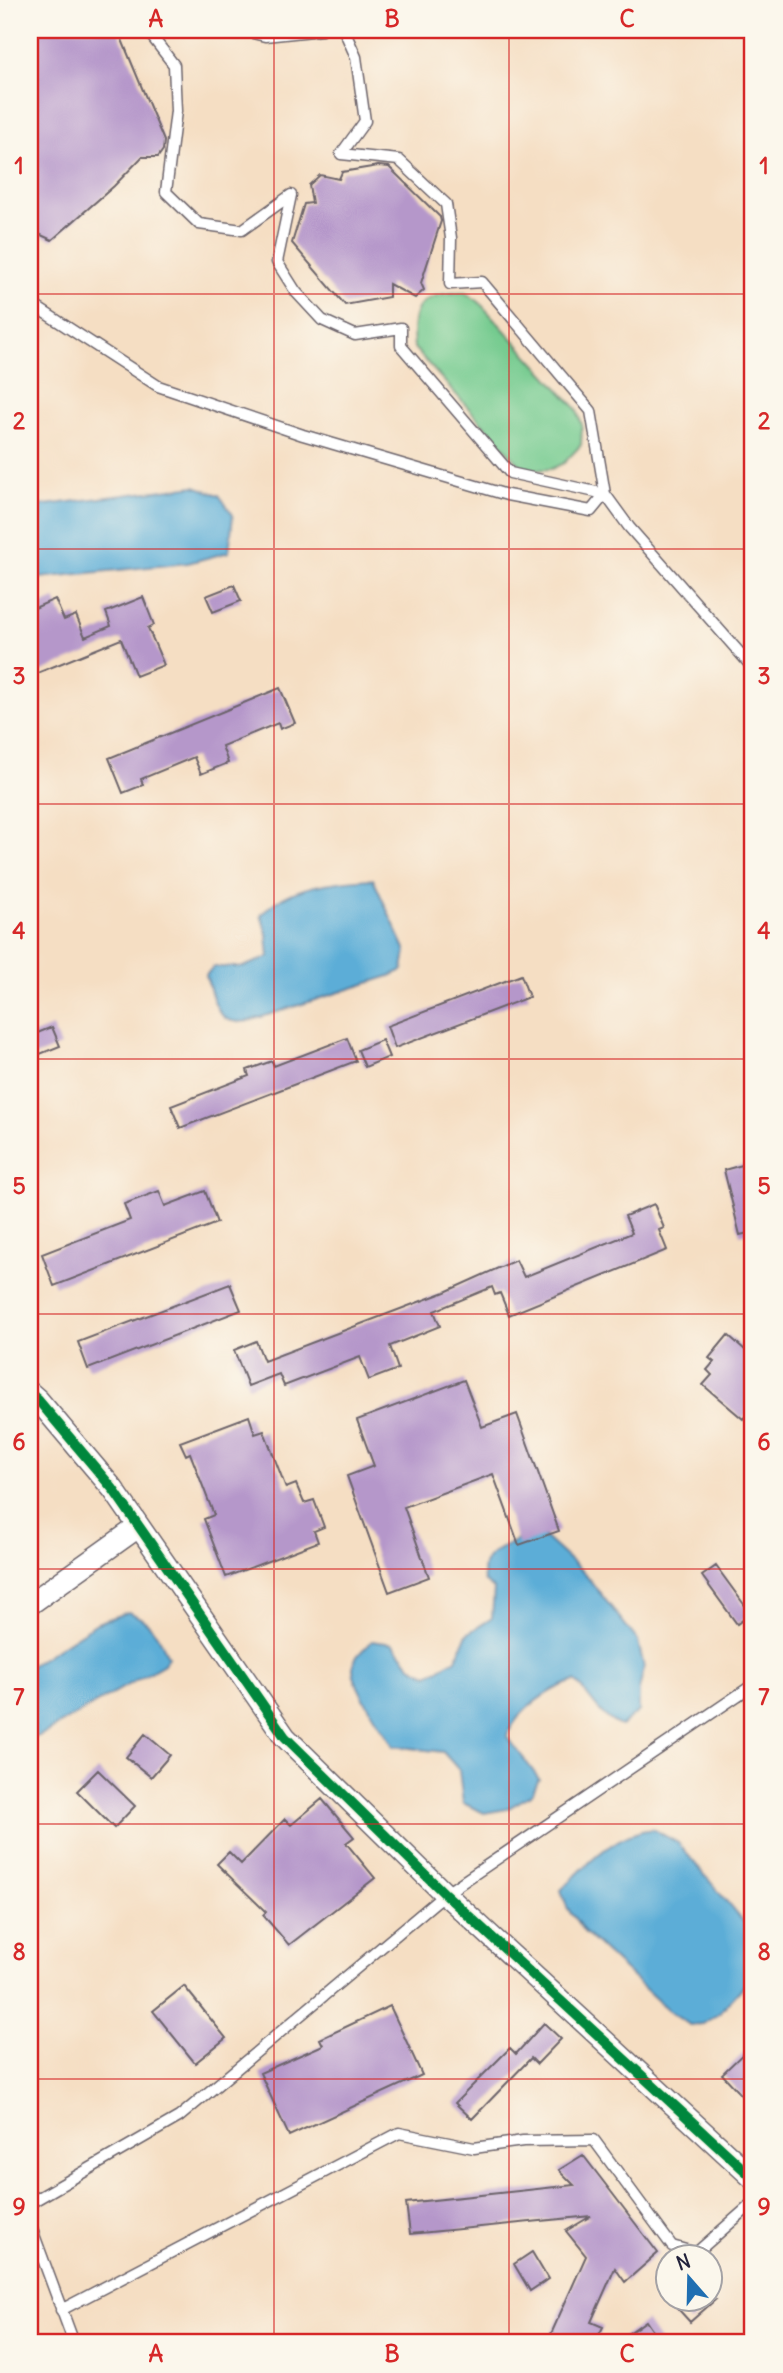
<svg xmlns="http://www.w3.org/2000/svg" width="783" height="2373" font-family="Delius,sans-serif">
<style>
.green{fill:#75cb8f;stroke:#4c7665;stroke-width:2}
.water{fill:#5cadd7;stroke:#3f6889;stroke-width:2}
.building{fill:#b597ca}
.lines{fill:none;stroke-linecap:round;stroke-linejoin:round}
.lane-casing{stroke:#6c646b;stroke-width:13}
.street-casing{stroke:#6c646b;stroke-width:24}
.lane{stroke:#fff;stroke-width:10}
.street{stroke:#fff;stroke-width:21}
.cycleway-casing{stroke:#fbf7ec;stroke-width:15}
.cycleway{stroke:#00873e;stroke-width:10}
.grid{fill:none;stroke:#d62828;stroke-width:2;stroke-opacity:0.55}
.neatline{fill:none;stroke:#d62828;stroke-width:2.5}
.grid-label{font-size:23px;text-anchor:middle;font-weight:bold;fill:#d62828}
</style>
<rect width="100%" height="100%" fill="#fbf7ec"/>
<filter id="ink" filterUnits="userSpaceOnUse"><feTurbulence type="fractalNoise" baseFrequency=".0143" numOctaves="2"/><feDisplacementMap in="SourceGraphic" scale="14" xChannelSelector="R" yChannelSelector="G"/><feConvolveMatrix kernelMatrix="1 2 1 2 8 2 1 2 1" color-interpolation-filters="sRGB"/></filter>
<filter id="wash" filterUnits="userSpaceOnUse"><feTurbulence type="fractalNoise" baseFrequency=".00686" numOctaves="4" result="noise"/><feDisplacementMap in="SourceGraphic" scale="28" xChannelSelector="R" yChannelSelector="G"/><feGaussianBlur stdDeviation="1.57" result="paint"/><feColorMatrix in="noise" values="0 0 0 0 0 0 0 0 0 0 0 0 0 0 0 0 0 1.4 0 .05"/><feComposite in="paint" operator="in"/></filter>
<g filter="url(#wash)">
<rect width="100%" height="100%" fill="#f5dec3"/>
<!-- green -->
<path class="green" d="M464,292L478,301L576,408L582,425L581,445L564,463L551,469L532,470L520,465L414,348C410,304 420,295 464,292Z"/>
<!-- water -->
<path class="water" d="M195,486L219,495L233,515L229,552L188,563L30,579V507Z
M373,879L406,951L403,970L390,976L249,1021C242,1022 232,1023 225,1018C214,1009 210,988 206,975L213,967H243L269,957L267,934L261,915C288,885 336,881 373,879Z
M539,1532L584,1573L638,1641L644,1667L639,1690V1711L621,1726C600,1718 591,1696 575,1681C550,1688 517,1710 507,1736L539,1779L532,1794L507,1809L484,1813L463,1803L459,1770L443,1752L393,1746C383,1727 352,1687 353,1667C354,1656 365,1648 372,1641L393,1644L411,1666L428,1675L456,1659L467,1634L492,1618L494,1589L484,1581C483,1573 482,1566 487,1559C495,1548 526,1536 539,1532Z
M128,1612C151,1620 159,1636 168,1656L164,1664L39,1736L30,1738V1666L97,1623Z
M653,1829L678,1843L753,1933V1976L719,2013L703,2024L690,2025L671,2013L585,1933L567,1907L561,1890C588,1864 614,1833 653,1829Z"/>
<g id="blocks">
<!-- building -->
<path class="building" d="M30,30H118L164,141L163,150L158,157H142L114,186L52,240L30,230Z
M378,166L389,167L440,217L441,221L421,283L424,290L415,298L389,284V297L345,305L292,243L304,204L312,203L309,185L320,175L339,179L342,172Z
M234,585L241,601L213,612L206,596Z
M143,597L154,625L148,628L164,665L136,676L121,639L30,676V610L55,599L64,620L76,615L85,637L111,626L106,612Z
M280,688L295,723L280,729L278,723L222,746L228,763L201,774L194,757L141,779L143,785L123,793L109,758Z
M521,975L529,997L395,1048L387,1026Z
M52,1027L60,1046L30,1058V1036Z
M347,1038L356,1061L180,1128L171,1106L249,1076L247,1070L272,1061L274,1066Z
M382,1040L389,1057L365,1067L358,1050Z
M753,1162V1232L740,1235L724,1170Z
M159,1191L165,1206L205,1191L217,1223L54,1286L42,1254L130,1220L124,1204Z
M654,1204L664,1228L659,1230L667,1250L509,1315L500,1293L495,1295L492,1287L434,1311L440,1326L390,1346L398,1369L369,1380L360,1357L284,1386L279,1374L248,1386L234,1350L256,1341L264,1361L445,1292L516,1260L524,1277L632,1233L625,1216Z
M230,1284L241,1310L88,1369L78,1342Z
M728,1335L753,1357V1407L743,1419L703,1385L712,1375L707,1370L714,1362L709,1358Z
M464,1380L482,1427L517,1414L559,1531L519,1545L493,1474L404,1507L429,1577L389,1592L347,1476L374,1466L357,1420Z
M249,1416L255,1434L264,1431L286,1488L296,1484L304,1503L314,1500L324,1527L314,1531L318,1542L226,1577L204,1519L214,1515L190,1453L186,1455L180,1442Z
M716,1566L751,1614L737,1624L702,1576Z
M145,1734L170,1755L151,1777L126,1757Z
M98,1770L135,1806L114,1828L77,1791Z
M322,1799L354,1837L346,1843L375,1878L289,1945L263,1915L266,1912L217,1864L229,1852L241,1864L285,1819L291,1825Z
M184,1986L226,2038L195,2063L153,2011Z
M390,2006L422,2075L289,2136L260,2073L323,2045L320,2039Z
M544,2023L561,2039L537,2064L531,2058L472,2119L455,2103L510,2048L516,2054Z
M753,2044V2107L722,2074Z
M583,2155L658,2253L625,2282L615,2268L591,2322L603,2327L595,2343H547L586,2256L566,2231L591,2216L410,2234L406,2203L574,2185L559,2170Z
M532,2252L548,2279L530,2291L514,2264Z
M670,2300H715L690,2322Z
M646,2321L661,2343H615Z"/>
</g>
</g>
<g filter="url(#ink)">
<use href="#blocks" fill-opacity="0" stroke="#6c646b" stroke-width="2"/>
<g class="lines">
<!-- lane casing -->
<g class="lane-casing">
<path id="lane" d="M241,30L265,36L322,30
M344,30L356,57L365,121L341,154L399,160L446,204L451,238L450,284L482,282L591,411L605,494L629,527L753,668
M30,303L158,386L303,435L507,495L591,511L605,494L510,473L401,346V328L355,335L322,320L296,292L277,262L291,195L242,230L199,224L166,192L176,111L174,65L147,30
M30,2203L179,2117L445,1894L753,1685
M30,2224L74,2343
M61,2310L399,2133L474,2148L523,2141L594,2140L672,2246L696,2253L753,2203"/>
</g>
<!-- street casing -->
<g class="street-casing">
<path id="street" d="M30,1393L38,1400L113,1489L285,1737L445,1894L753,2178
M30,1604L138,1527"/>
</g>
<!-- lane -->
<use href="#lane" class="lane"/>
<!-- street -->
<use href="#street" class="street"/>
<!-- cycleway casing -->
<g class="cycleway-casing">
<path id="cycleway" d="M30,1393L38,1400L113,1489L285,1737L445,1894L753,2178"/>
</g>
<!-- cycleway -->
<use href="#cycleway" class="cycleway"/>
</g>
</g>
<!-- grid -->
<path class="grid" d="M274,30V2343M509,30V2343M30,294H753M30,549H753M30,804H753M30,1059H753M30,1314H753M30,1569H753M30,1824H753M30,2079H753"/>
<!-- margin -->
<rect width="783" height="2373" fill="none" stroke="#fbf7ec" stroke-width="77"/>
<!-- north arrow -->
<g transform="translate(689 2278) rotate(340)"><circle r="33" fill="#fbf7ec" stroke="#a4a2a5" stroke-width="2"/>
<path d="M0-5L12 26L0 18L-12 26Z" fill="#1f6fb2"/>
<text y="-10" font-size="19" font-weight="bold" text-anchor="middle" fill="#22223b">N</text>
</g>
<rect x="38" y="38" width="706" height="2296" class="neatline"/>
<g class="grid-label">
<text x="156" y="27">A</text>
<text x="392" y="27">B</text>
<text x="627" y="27">C</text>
<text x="19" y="174">1</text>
<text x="764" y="174">1</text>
<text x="19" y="429">2</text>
<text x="764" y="429">2</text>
<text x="19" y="684">3</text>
<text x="764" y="684">3</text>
<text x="19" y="939">4</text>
<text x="764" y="939">4</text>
<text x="19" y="1194">5</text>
<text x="764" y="1194">5</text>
<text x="19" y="1450">6</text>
<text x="764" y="1450">6</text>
<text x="19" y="1705">7</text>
<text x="764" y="1705">7</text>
<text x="19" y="1960">8</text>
<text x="764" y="1960">8</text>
<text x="19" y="2215">9</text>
<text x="764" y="2215">9</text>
<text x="156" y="2362">A</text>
<text x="392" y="2362">B</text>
<text x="627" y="2362">C</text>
</g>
</svg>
